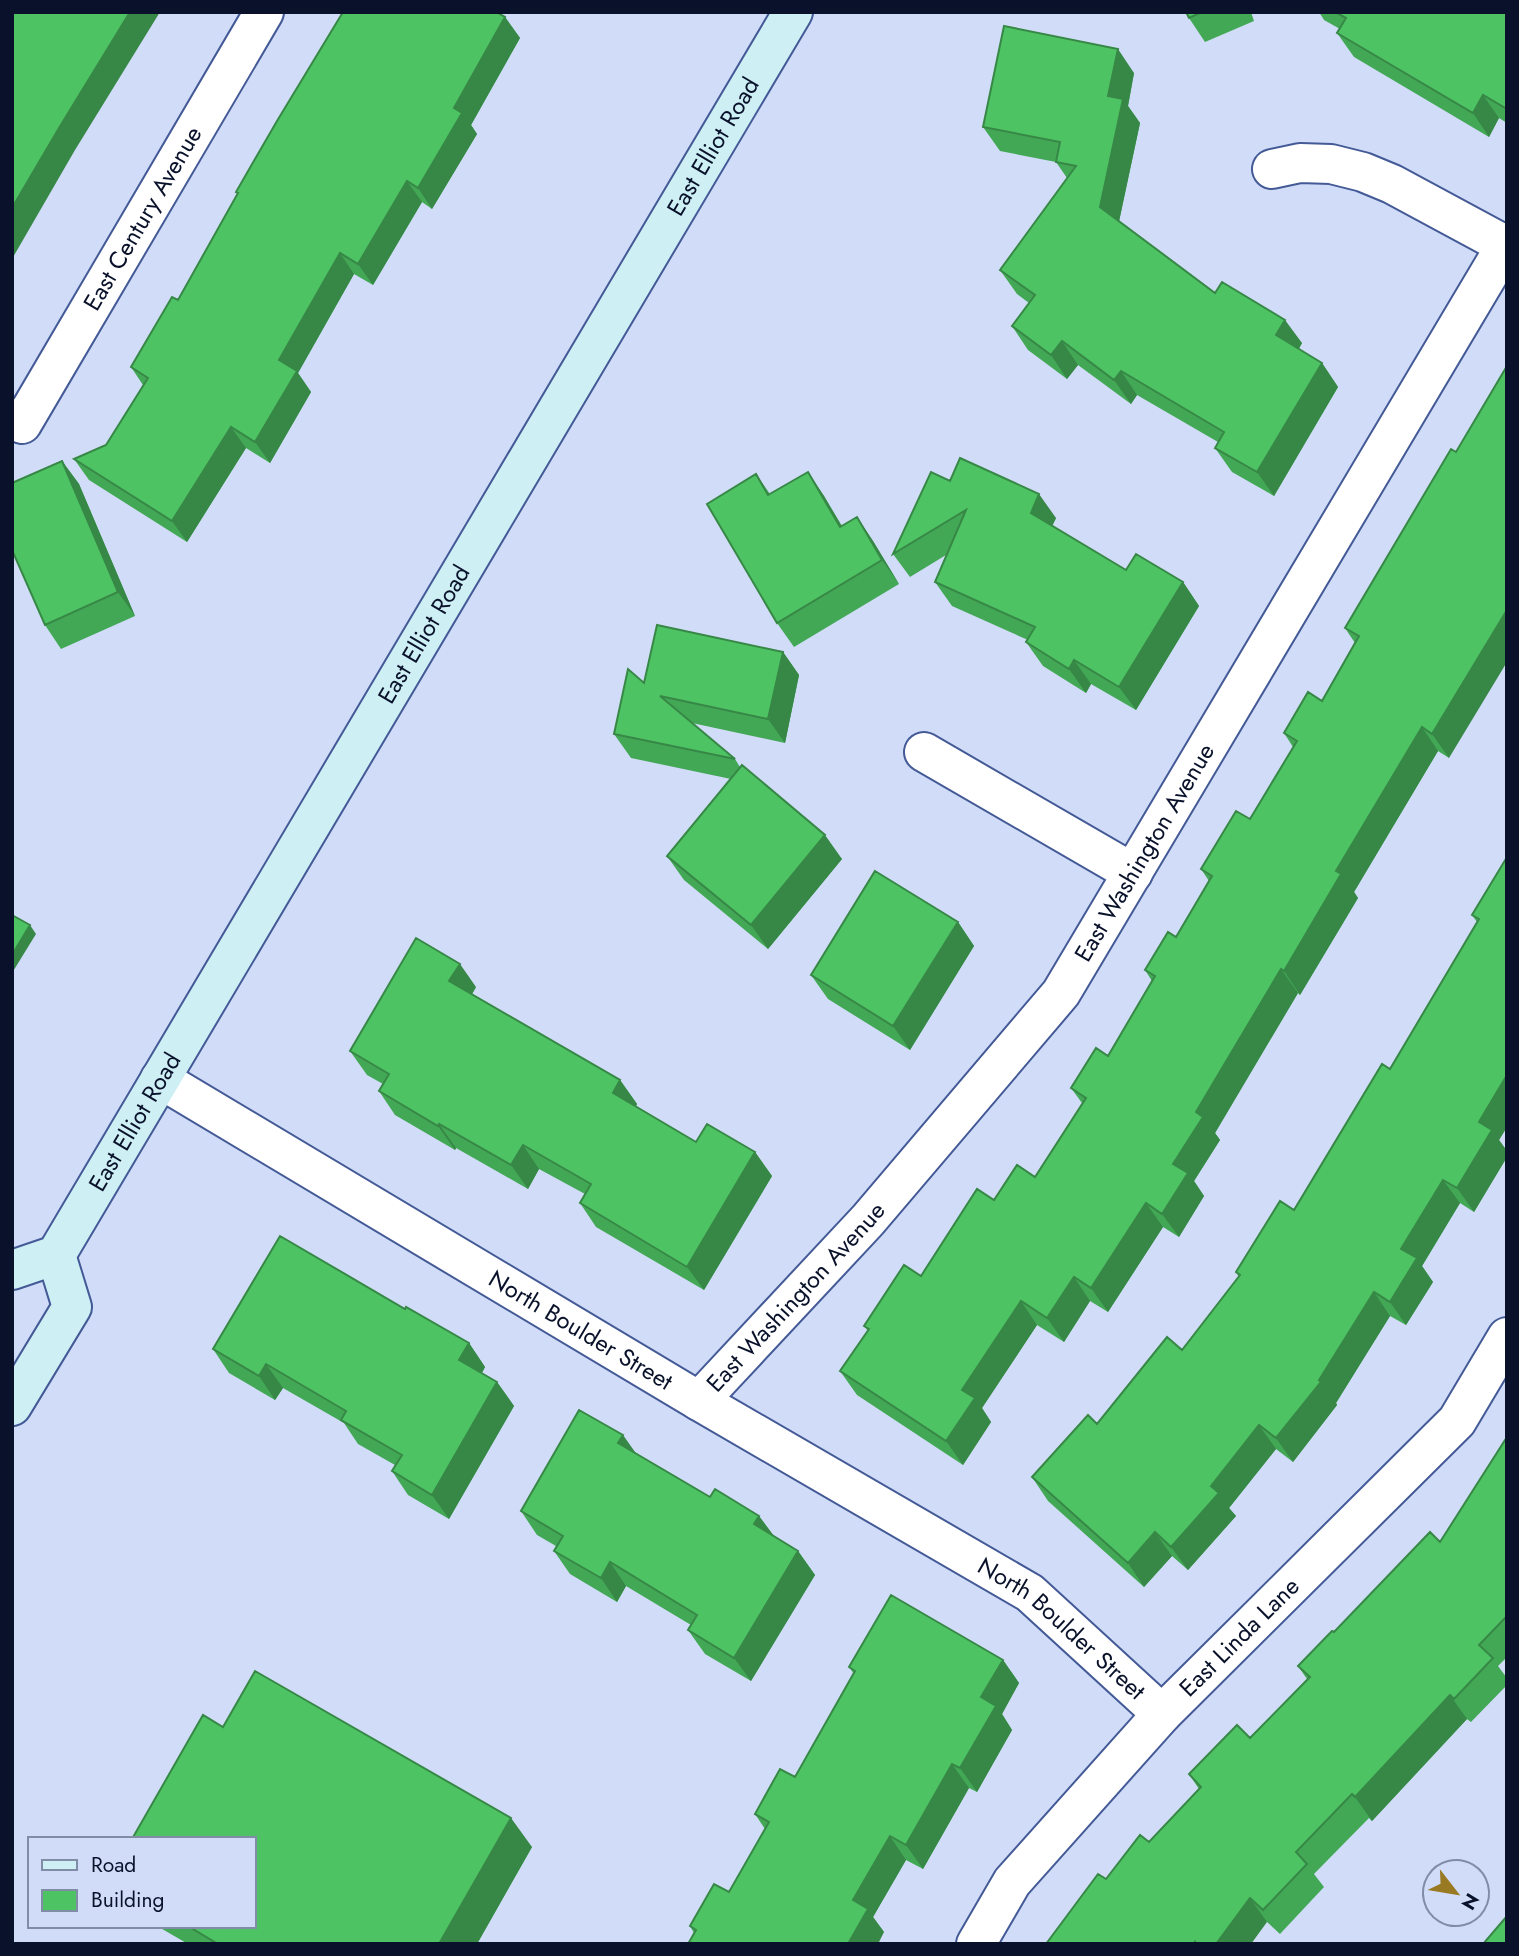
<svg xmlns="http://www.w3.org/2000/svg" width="1519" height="1956" font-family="Jost,sans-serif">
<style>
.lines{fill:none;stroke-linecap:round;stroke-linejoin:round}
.street-casing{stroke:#445a97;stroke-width:42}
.secondary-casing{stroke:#445a97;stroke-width:42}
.street{stroke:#fff;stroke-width:38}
.secondary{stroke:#cef0f5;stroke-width:38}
.wall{fill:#43a856}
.shaded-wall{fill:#378846}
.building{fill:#4ec364;stroke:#378846;stroke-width:2}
.labels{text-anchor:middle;stroke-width:7;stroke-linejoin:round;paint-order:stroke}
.street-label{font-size:24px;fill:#09122a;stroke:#d1ddf8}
</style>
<rect width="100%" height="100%" fill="#d1ddf8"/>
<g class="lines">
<!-- street casing -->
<g class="street-casing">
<g id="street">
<path d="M1272,169L1300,163L1331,164L1363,172L1392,184L1507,246"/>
<path id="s1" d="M12,418L22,424L264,12"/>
<path d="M924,752L1133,873"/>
<path id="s2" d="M160,1079L699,1401L1030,1593L1162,1714"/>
<path id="s3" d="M699,1401L868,1220L1061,993L1506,245"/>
<path id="s4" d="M976,1944L1012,1882L1162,1714L1457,1421L1507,1337"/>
</g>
</g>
<!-- secondary casing -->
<g class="secondary-casing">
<g id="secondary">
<path id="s5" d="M12,1270L56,1255L793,12"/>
<path d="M12,1406L72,1307L56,1255"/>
</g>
</g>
<!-- street -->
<use href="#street" class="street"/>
<!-- secondary -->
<use href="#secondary" class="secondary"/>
</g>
<!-- wall -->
<path class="wall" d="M1186,12H1251L1254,21L1205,42L1189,18Z
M1319,12H1507V123L1499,118L1489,137L1354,57L1337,33L1340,29L1324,20Z
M505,17L520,38L471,125L477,134L432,209L422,202L373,285L354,274L298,373L311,392L270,463L246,448L187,542L89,480L74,459L106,445L143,385L131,367L178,300L237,194L236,192L330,35Z
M1134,73L1128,106L1140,123L1119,221L1215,293L1302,343L1299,349L1322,363L1338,387L1274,496L1232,472L1215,448L1218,442L1137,395L1131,404L1078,365L1067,379L1028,350L1012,326L1029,303L1017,294L1000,270L1067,178L1056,162L1000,151L983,127Z
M1451,449L1449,758L1438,751L1354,892L1358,898L1300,995L1298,993L1215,1133L1220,1140L1194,1181L1204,1196L1179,1237L1163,1227L1108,1312L1090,1301L1064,1342L1037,1325L982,1408L991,1422L963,1465L857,1395L840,1371L868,1331L864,1326L921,1276L994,1200L1035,1177L1082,1103L1071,1088L1108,1056L1152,981L1145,970L1176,937L1209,881L1201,869L1250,819L1293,747L1284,733L1322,701L1355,643L1345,628Z
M62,461L79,484L135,616L61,649L45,625Z
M808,472L824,496L842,526L857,517L873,541L899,584L794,647L777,623L756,474L770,494Z
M950,481L1056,518L1052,526L1126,570L1183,582L1199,606L1136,710L1091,684L1086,693L1043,666L1026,642L1028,640L952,606L935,582L946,555L910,577L893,554Z
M783,652L799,675L785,743L692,723L735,759L740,767L842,859L768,949L684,880L667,856L731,779L631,758L614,734L644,683Z
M1507,857V1127L1499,1140L1507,1151V1157L1474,1212L1460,1203L1422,1266L1433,1282L1406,1325L1390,1316L1336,1403L1337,1405L1293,1462L1276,1449L1229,1508L1236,1516L1188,1570L1172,1556L1144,1587L1048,1501L1032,1477L1097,1424L1182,1350L1239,1277L1236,1272L1294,1210L1390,1069L1477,922L1472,915Z
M958,922L974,946L910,1050L828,999L811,975Z
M476,987L472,994L620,1080L637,1104L636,1106L696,1142L755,1152L772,1176L704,1290L596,1227L580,1203L585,1194L539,1169L528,1189L456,1148L455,1150L395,1115L379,1091L383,1084L367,1075L350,1051Z
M405,1309L469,1343L485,1367L482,1373L497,1382L514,1406L449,1519L408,1495L392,1471L395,1465L358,1444L344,1423L283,1388L275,1400L229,1373L213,1349Z
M1507,1437V1657L1498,1666L1507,1678V1685L1471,1722L1467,1719L1372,1821L1369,1818L1314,1874L1324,1887L1280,1934L1267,1922L1106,1879L1149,1842L1199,1789L1189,1774L1250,1738L1307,1679L1298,1666L1334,1632L1440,1542Z
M636,1453L710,1497L759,1516L774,1536L798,1551L815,1575L751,1681L705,1654L688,1630L691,1625L626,1586L617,1602L570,1574L554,1551L556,1546L537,1535L521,1511Z
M1003,1660L1019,1683L1002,1714L1012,1730L977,1792L969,1788L923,1869L906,1860L873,1917L884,1932L694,1933L690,1926L729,1892L765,1829L755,1814L795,1777L854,1674L849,1667Z
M223,1727L532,1847L477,1944H188L157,1926H254Z"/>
<!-- shaded-wall -->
<path class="shaded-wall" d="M130,12H160L75,150L12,259V208L59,128Z
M505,17L520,38L471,125L477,134L432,209L418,188L454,108Z
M1118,49L1134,73L1128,106L1140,123L1117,231L1100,207L1108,96Z
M1483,95L1499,118L1489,137L1473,113Z
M407,181L422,202L373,285L358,264Z
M340,253L354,274L298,373L311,392L270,463L255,442L279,360Z
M1285,320L1302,343L1292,359L1276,335Z
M1062,341L1078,365L1067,379L1051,355Z
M1322,363L1338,387L1274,496L1257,472Z
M1121,371L1137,395L1131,404L1114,380Z
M231,427L246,448L187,542L172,521Z
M62,461L79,484L135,616L118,592Z
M808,472L824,496L856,551L840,527Z
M1039,494L1056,518L1047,537L1031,513Z
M857,517L873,541L899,584L882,560Z
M1183,582L1199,606L1136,710L1119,687Z
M1507,610V662L1449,758L1432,734Z
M783,652L799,675L785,743L768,719Z
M1074,660L1091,684L1086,693L1069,669Z
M1422,727L1438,751L1354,892L1358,898L1300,995L1284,971L1336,871Z
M825,835L842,859L768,949L751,925Z
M958,922L974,946L910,1050L893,1026Z
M30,925L36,934L12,973V955Z
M460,964L476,987L466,1005L449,981Z
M1281,969L1298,993L1215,1133L1220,1140L1194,1181L1204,1196L1179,1237L1162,1214L1173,1164L1196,1112Z
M1507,1075V1127L1499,1140L1507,1151V1157L1474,1212L1457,1188L1479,1122Z
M620,1080L637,1104L630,1117L613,1093Z
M439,1124L456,1148L455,1150L438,1126Z
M523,1145L539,1169L528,1189L511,1165Z
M755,1152L772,1176L704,1290L687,1267Z
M1443,1180L1460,1203L1422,1266L1433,1282L1406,1325L1390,1302L1401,1249Z
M1146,1203L1163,1227L1108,1312L1091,1288Z
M1074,1277L1090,1301L1064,1342L1047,1318Z
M1374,1292L1390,1316L1336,1403L1337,1405L1293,1462L1276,1438L1319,1380Z
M1021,1301L1037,1325L982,1408L991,1422L963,1465L946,1441L962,1390Z
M469,1343L485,1367L476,1384L459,1360Z
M266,1364L283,1388L275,1400L259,1376Z
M497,1382L514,1406L449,1519L432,1495Z
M1259,1425L1276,1449L1229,1508L1236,1516L1188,1570L1171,1547L1211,1486Z
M623,1435L640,1459L618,1443Z
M759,1516L776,1539L754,1524Z
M1155,1532L1172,1556L1144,1587L1128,1563Z
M798,1551L815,1575L751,1681L734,1658Z
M610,1562L626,1586L617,1602L601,1578Z
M1003,1660L1019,1683L1002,1714L1012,1730L977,1792L960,1768L981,1697Z
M1450,1695L1467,1719L1372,1821L1355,1797Z
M952,1764L969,1788L923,1869L906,1845Z
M511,1818L532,1847L477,1944H439Z
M890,1836L906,1860L873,1917L884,1932L878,1944H848L853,1900Z
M1250,1898L1267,1922L1251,1944H1216Z"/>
<!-- building -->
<path class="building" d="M12,12H130L59,128L12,208Z
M343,12H496L505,17L454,108L462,113L418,188L407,181L358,264L340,253L279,360L297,371L255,442L231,427L172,521L74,459L106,445L148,378L131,367L172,297L178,300L238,193L236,192L277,121Z
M1186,12H1202L1189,18Z
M1335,12H1507V109L1483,95L1473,113L1337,33L1346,18Z
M1004,26L1118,49L1108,96L1123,99L1100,207L1215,293L1222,282L1285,320L1276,335L1322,363L1257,472L1215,448L1224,432L1121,371L1114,380L1062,341L1051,355L1012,326L1035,295L1000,270L1076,166L1056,162L1060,142L983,127Z
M1507,366V610L1432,734L1422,727L1336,871L1341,874L1284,971L1281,969L1196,1112L1203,1117L1173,1164L1188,1173L1162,1214L1146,1203L1091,1288L1074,1277L1047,1318L1021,1301L962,1390L975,1398L946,1441L840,1371L869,1329L864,1326L904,1265L921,1276L977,1189L994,1200L1017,1165L1035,1177L1086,1098L1071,1088L1096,1048L1108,1056L1155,976L1145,970L1168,932L1176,937L1212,876L1201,869L1236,811L1250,819L1297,741L1284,733L1308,692L1322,701L1359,636L1345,628L1451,449L1456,452Z
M960,458L1039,494L1031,513L1126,570L1136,554L1183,582L1119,687L1074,660L1069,669L1026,642L1035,627L935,582L966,510L893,554L931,472L950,481Z
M62,461L118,592L45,625L12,550V483Z
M808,472L840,527L857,517L882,560L777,623L707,504L756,474L768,495Z
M657,625L783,652L768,719L660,696L735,759L614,734L628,669L644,683Z
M742,765L825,835L751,925L667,856Z
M1507,857V1075L1479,1122L1492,1130L1457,1188L1443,1180L1401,1249L1417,1258L1390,1302L1374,1292L1319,1380L1321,1382L1276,1438L1259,1425L1211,1486L1219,1493L1171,1547L1155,1532L1128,1563L1032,1477L1088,1415L1097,1424L1167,1337L1182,1350L1240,1275L1236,1272L1280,1201L1294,1210L1382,1064L1390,1069L1479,919L1472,915Z
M875,871L958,922L893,1026L811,975Z
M12,915L30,925L12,955Z
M416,938L460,964L449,981L620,1080L613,1093L696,1142L707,1124L755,1152L687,1267L580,1203L591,1184L523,1145L511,1165L439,1124L438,1126L379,1091L389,1074L350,1051Z
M280,1236L405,1309L406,1307L469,1343L459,1360L497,1382L432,1495L392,1471L402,1455L341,1420L346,1411L266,1364L259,1376L213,1349Z
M579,1410L623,1435L618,1443L710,1497L715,1489L759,1516L754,1524L798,1551L734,1658L688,1630L697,1615L610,1562L601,1578L554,1551L563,1536L521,1511Z
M1507,1437V1616L1479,1645L1493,1658L1454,1699L1450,1695L1355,1797L1352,1794L1296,1852L1307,1864L1263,1910L1250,1898L1216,1944H1196L1195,1942L1194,1944H1046L1098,1874L1106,1879L1140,1835L1149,1842L1201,1787L1189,1774L1237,1725L1250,1738L1310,1677L1298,1666L1332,1631L1334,1632L1430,1532L1440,1542Z
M891,1595L1003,1660L981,1697L996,1706L960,1768L952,1764L906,1845L890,1836L853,1900L868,1909L848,1944H688L696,1930L690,1926L714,1884L729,1892L769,1822L755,1814L780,1769L795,1777L855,1671L849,1667Z
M255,1671L511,1818L439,1944H218L188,1926H254V1839H132L203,1715L223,1727Z
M1507,1916V1944H1483Z"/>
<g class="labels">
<!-- street labels -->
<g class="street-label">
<text dy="8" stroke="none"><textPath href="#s5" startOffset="1335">East Elliot Road</textPath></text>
<text dy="8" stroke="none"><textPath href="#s1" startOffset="250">East Century Avenue</textPath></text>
<text dy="8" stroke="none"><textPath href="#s5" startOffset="768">East Elliot Road</textPath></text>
<text dy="8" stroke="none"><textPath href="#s3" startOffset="709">East Washington Avenue</textPath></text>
<text dy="8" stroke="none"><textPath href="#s5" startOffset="201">East Elliot Road</textPath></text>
<text dy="8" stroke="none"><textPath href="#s3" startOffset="142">East Washington Avenue</textPath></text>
<text dy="8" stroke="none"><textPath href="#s2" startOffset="490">North Boulder Street</textPath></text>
<text dy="8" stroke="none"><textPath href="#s2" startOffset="1057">North Boulder Street</textPath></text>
<text dy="8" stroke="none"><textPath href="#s4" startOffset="406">East Linda Lane</textPath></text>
</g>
</g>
<!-- border -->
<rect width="1519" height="1956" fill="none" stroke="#09122a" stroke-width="28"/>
<!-- legend -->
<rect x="28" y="1837" width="228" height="91" fill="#d1ddf8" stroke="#818ca6" stroke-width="2"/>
<rect x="42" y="1860" width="35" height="10" fill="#cef0f5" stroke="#818ca6" stroke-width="2"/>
<text x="91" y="1872" font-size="21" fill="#09122a">Road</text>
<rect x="42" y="1890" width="35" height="21" fill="#4ec364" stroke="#818ca6" stroke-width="2"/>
<text x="91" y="1907" font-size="21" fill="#09122a">Building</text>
<!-- north arrow -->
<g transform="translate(1456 1893) rotate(121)"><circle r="33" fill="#d1ddf8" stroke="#818ca6" stroke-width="2"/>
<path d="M0-5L12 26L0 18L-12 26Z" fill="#997922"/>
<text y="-10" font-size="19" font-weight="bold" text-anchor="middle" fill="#09122a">N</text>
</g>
</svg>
